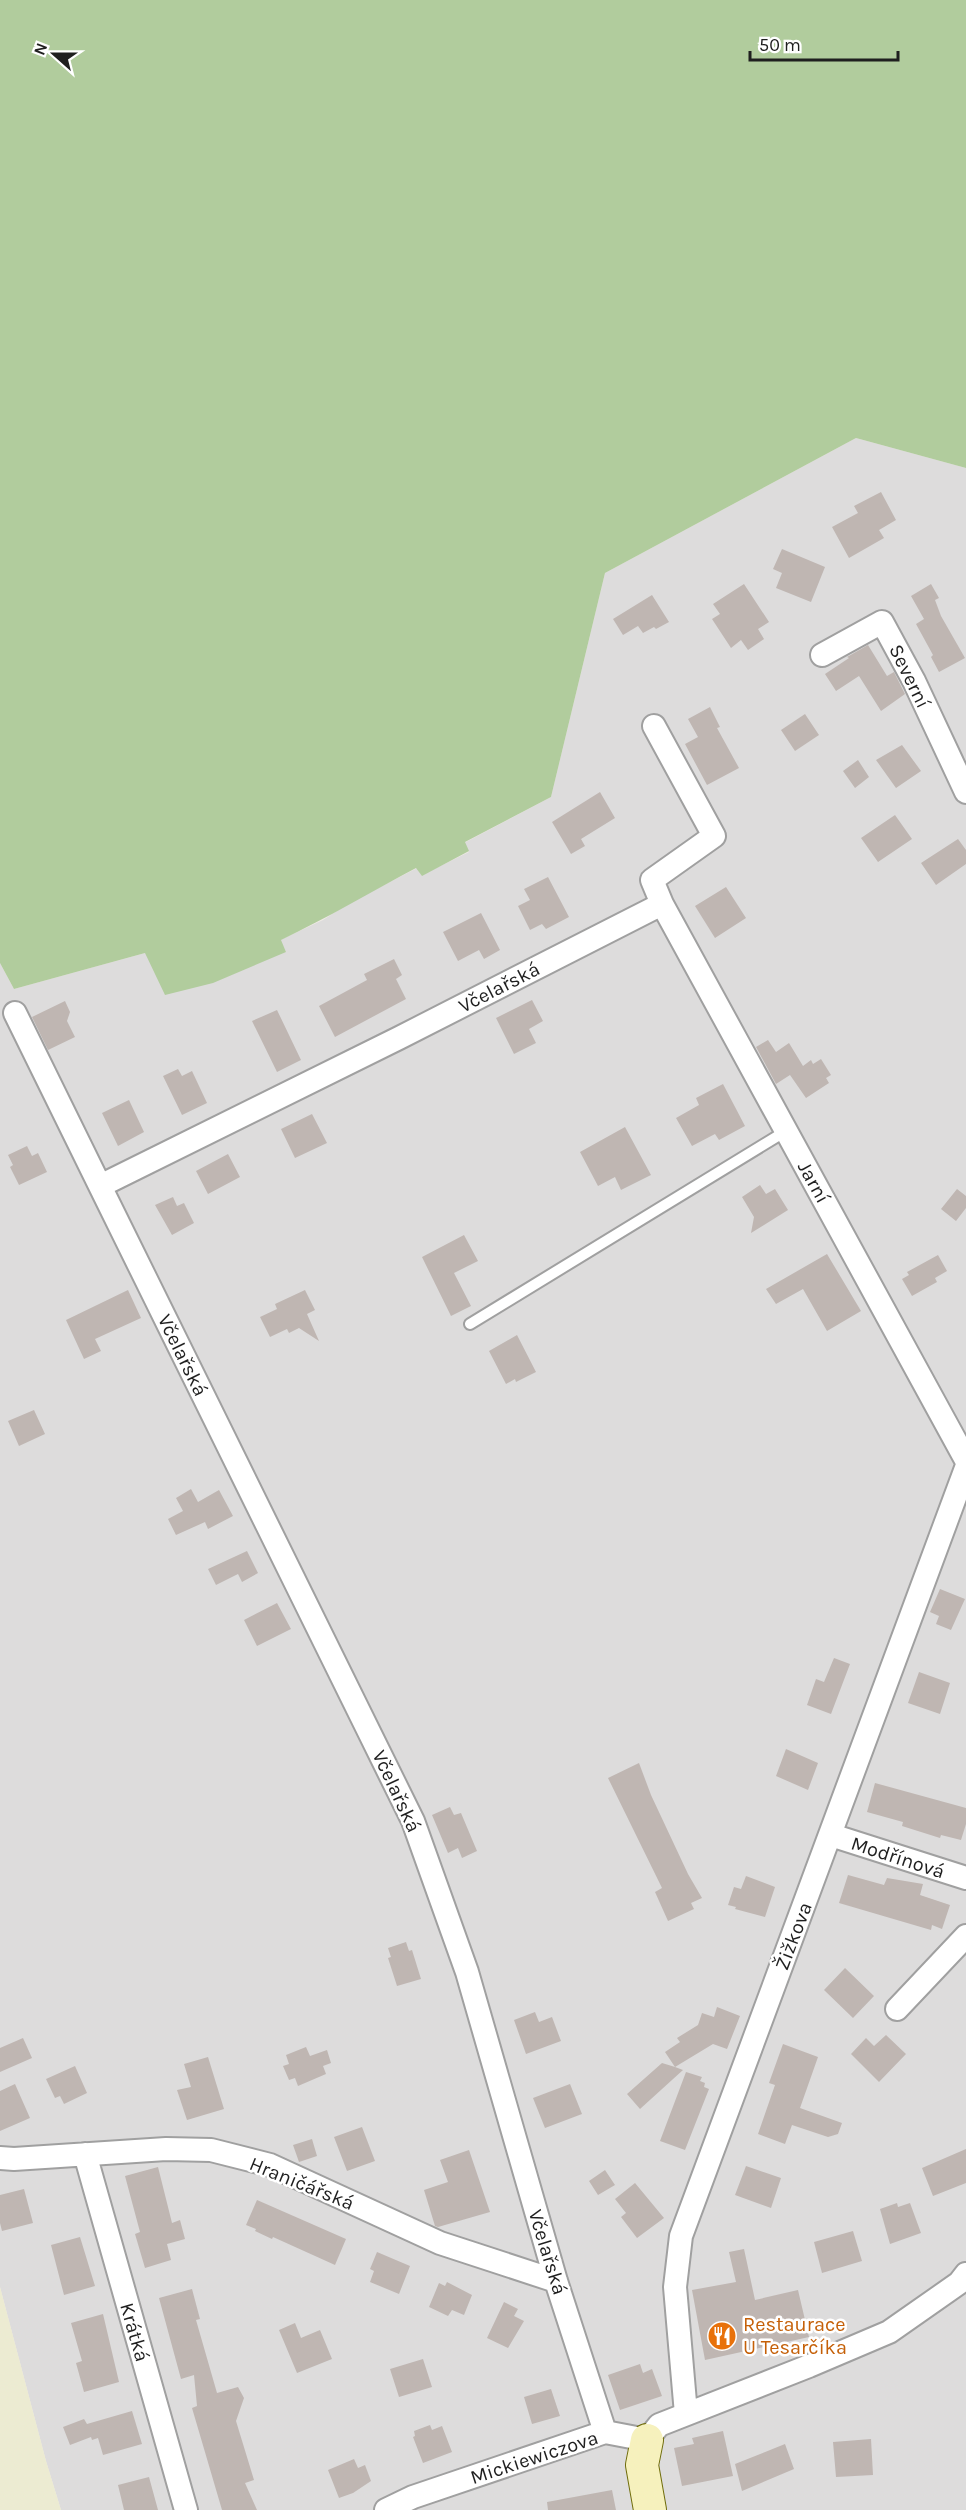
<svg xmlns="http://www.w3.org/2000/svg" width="966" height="2510" font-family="Karla,sans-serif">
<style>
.residential{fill:#dddcdc}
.farmland{fill:#ecebd2}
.forest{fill:#b1cc9d}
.building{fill:#bfb6b2}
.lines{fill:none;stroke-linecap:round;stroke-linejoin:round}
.lane-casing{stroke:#a0a0a0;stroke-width:14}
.street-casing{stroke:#a0a0a0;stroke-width:26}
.secondary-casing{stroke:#706d0c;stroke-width:34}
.lane{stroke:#fff;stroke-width:10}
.street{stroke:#fff;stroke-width:22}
.secondary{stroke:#f6f1bd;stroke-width:32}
.labels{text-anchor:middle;stroke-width:5;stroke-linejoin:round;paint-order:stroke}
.street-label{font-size:20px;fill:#1f1f1f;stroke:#fff}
.food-label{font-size:20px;fill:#c56008;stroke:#fff;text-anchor:start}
</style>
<rect width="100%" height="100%" fill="#efeae5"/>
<!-- residential -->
<path class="residential" d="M856,438L966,468V2510H61L46,2461L0,2287V963L14,989L145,953L286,952L280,940L323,920L349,903L417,868L422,875L469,852L464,843L551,797L605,573Z"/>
<!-- farmland -->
<path class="farmland" d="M0,2287L46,2461L61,2510H0Z"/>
<!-- forest -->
<path class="forest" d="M0,0H966V468L856,438L605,573L551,797L465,842L469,851L422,876L416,868C371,892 327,918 281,940L286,952L213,983L165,995L145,953L14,989L0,963Z"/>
<!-- building -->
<path class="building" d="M881,492L896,520L879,530L884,538L849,558L832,527L858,513L854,506Z
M782,549L825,567L811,602L776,588L782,573L773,569Z
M744,584L769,622L758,629L764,639L748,650L741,640L731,648L712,619L720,614L713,604Z
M931,584L939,598L935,600L941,616L965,658L939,672L931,657L933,655L916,624L924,619L911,596Z
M652,595L669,622L656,629L654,627L643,633L638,626L623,635L613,619Z
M868,645L887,676L894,672L905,694L881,711L859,676L836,691L825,674L849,658L847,657Z
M710,707L720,727L717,728L739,768L707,785L685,744L698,737L688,719Z
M805,714L819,735L795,751L781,730Z
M902,745L921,771L896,788L876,760Z
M858,760L869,777L855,788L843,771Z
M600,792L615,818L581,839L585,846L571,854L552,822Z
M895,815L912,839L878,862L861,838Z
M958,839L966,850V864L936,885L921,863Z
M548,877L569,917L546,929L542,924L530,930L518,906L530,900L524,889Z
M726,887L746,918L715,938L695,906Z
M481,913L500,950L484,959L479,950L458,961L443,932Z
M394,959L402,975L396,979L406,999L335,1037L319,1006L367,980L364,974Z
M532,1000L543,1021L529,1029L536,1043L514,1054L496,1018Z
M65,1001L70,1012L67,1021L75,1037L48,1050L32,1017Z
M277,1010L301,1060L277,1072L252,1021Z
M768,1040L776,1052L789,1043L803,1066L811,1060L813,1064L821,1059L831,1075L826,1078L829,1083L806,1098L790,1075L776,1084L756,1047Z
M178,1069L182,1076L192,1071L207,1103L182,1115L163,1076Z
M723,1084L745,1126L719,1140L715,1134L692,1146L676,1118L699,1105L696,1098Z
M129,1100L144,1132L118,1146L102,1113Z
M312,1114L327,1143L295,1158L281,1129Z
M625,1127L651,1175L621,1190L615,1177L598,1186L580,1152Z
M27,1146L32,1156L38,1153L47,1172L19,1185L10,1167L13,1165L8,1155Z
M228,1154L240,1177L208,1194L196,1171Z
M760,1185L766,1194L775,1189L788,1210L751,1233L754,1217L742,1197Z
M957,1189L966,1196V1208L956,1221L941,1209Z
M173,1197L177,1206L184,1203L194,1223L172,1235L155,1205Z
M464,1235L478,1261L454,1273L471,1306L451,1316L422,1257Z
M827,1254L861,1311L827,1331L803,1289L776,1304L766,1289Z
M938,1255L947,1271L935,1278L937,1282L912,1296L902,1279L909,1275L907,1272Z
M128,1290L141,1318L95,1339L101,1351L84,1359L66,1320Z
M305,1290L315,1310L307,1314L319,1341L299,1328L289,1333L287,1329L270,1337L260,1317L277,1309L275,1304Z
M517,1335L536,1372L516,1382L515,1379L506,1384L489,1351Z
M34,1410L45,1434L19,1446L8,1421Z
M191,1489L198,1502L219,1490L233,1516L208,1529L205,1522L176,1535L168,1519L183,1511L176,1498Z
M247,1551L258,1573L242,1582L238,1574L216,1585L208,1569Z
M940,1589L965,1599L951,1630L936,1624L939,1616L930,1612Z
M277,1603L291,1629L257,1646L244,1620Z
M834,1658L850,1664L831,1714L807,1705L816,1679L824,1682Z
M919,1672L950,1683L940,1714L908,1703Z
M786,1749L818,1763L808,1790L776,1776Z
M639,1763L651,1795L688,1874L702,1898L691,1903L694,1909L668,1921L655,1892L662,1888L608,1778Z
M875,1783L966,1808V1824L961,1840L941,1835L940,1838L902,1826L903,1822L867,1812Z
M450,1807L454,1815L461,1813L477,1851L462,1858L458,1848L448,1853L432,1815Z
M848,1875L884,1885L887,1878L923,1884L920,1895L950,1905L942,1929L932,1925L931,1930L839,1903Z
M746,1876L775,1887L765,1917L735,1909L736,1907L728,1905L734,1887L741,1889Z
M406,1942L409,1951L412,1950L421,1979L397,1986L388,1958L391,1957L388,1948Z
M845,1968L874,1996L853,2018L824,1990Z
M717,2007L740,2016L727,2049L713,2044L675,2067L683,2070L640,2109L627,2094L662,2063L675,2067L665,2052L680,2042L677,2038L698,2025L702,2013L714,2017Z
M535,2012L539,2022L552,2017L561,2041L526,2054L514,2020Z
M886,2035L906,2054L879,2082L851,2054L866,2038L874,2046Z
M23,2038L32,2058L0,2072V2048Z
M783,2044L818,2057L800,2108L842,2123L838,2134L828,2137L792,2125L785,2144L758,2134L775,2085L769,2083Z
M306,2047L310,2056L327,2050L331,2063L323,2066L326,2074L298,2086L295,2078L289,2080L283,2066L289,2064L286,2055Z
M208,2057L224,2109L187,2120L177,2090L191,2087L184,2064Z
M75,2066L87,2093L64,2104L60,2096L55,2098L46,2079Z
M686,2072L702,2077L700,2081L705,2083L704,2087L709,2089L685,2150L660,2141Z
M15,2084L30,2118L0,2131V2091Z
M570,2084L582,2114L545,2128L533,2098Z
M362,2127L375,2161L347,2171L334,2137Z
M312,2139L317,2156L299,2162L293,2145Z
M966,2149V2183L933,2196L922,2168Z
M469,2150L490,2212L438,2227L435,2226L424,2190L448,2182L440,2160Z
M746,2166L781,2178L771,2208L735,2195Z
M158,2167L172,2223L180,2220L185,2239L167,2244L171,2260L145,2268L135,2234L140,2232L125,2176Z
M605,2170L615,2185L598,2195L589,2181Z
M635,2183L664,2218L637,2238L621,2217L626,2213L615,2199Z
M24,2189L33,2223L2,2231L0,2223V2195Z
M257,2200L346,2239L335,2265L273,2237L272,2239L255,2231L256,2229L246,2225Z
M897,2203L898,2207L910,2203L921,2233L890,2244L880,2209Z
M853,2231L862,2261L822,2273L814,2242Z
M80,2237L95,2286L64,2295L51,2245Z
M744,2249L755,2300L798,2290L809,2337L705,2360L692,2290L736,2282L729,2252Z
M377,2252L410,2266L399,2294L370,2282L374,2271L370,2269Z
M447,2282L472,2295L464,2315L452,2310L448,2316L429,2307L439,2283L445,2286Z
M192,2289L200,2319L196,2320L217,2393L238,2387L244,2398L236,2421L254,2480L245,2483L257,2510H222L192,2408L197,2406L194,2375L181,2379L159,2298Z
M504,2302L518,2309L514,2316L524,2321L508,2348L487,2338Z
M103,2314L119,2382L84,2392L76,2363L82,2361L71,2323Z
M295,2323L301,2338L320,2330L332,2359L297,2373L279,2330Z
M423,2359L432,2387L399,2397L390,2369Z
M640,2364L643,2373L652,2369L662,2396L620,2410L608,2375Z
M551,2389L560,2416L532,2424L524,2397Z
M132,2411L142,2444L103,2455L98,2438L92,2440L91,2437L70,2445L63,2427L84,2419L87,2424Z
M430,2425L432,2430L442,2426L452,2452L423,2463L413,2437L415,2436L414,2431Z
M723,2431L733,2476L682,2486L674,2448L694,2444L692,2438Z
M871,2439L873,2475L836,2477L833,2442Z
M785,2444L794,2469L742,2491L735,2464Z
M354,2459L358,2468L365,2465L371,2481L353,2493L339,2498L328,2470Z
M149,2477L158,2510H124L118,2485Z
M612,2490L616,2510H548L547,2502Z"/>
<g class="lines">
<!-- lane casing -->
<g class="lane-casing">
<path id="lane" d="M470,1324L786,1131"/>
</g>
<!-- street casing -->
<g class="street-casing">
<path id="street" d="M822,655L882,622L914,681L966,792
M654,726L714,836L652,880L662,904L966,1460
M15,1013L100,1186
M831,1835L966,1878
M897,2009L966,1936
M85,2154L186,2510
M0,2158L14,2159L166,2149L211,2150L270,2165L440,2243L556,2281
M686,2414L675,2287L681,2236L966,1468
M605,2432L556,2281L467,1972L413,1821L100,1186L399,1038L662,904
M386,2510L413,2497L605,2432L647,2440L659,2425L809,2366L889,2332L959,2283L966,2274"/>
</g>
<!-- secondary casing -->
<g class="secondary-casing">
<path id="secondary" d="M647,2440L642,2465L650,2510"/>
</g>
<!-- lane -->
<use href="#lane" class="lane"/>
<!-- street -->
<use href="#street" class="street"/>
<!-- secondary -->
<use href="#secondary" class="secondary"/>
</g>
<!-- icons -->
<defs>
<g id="restaurant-disc" transform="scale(1.5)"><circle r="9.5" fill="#e8710a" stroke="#fff"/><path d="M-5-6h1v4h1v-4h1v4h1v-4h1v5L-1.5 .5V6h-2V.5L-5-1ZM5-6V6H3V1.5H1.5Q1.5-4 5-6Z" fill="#fff"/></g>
</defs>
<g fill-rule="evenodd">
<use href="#restaurant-disc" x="722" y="2336"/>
</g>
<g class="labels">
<!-- street labels -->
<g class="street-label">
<text transform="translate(910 676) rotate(64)" y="7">Severní</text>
<text transform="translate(499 987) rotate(-27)" y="7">Včelařská</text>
<text transform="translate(814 1182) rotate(61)" y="7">Jarní</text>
<text transform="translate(183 1355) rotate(64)" y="7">Včelařská</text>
<text transform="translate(397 1791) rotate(65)" y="7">Včelařská</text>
<text transform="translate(898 1857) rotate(18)" y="7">Modřínová</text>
<text transform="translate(793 1936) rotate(-69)" y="7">Žižkova</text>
<text transform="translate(302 2183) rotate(22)" y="7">Hraničářská</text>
<text transform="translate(548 2252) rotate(73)" y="7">Včelařská</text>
<text transform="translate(135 2332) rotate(74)" y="7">Krátká</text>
<text transform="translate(534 2457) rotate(-18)" y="7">Mickiewiczova</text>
</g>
<!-- food labels -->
<g class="food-label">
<text x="743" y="2331">Restaurace<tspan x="743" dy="23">U Tesarčíka</tspan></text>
</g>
</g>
<!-- north arrow -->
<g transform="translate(54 54) rotate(291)" stroke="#ffffff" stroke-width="4.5" paint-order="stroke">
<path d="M0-4.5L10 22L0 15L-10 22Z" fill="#1f1f1f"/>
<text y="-9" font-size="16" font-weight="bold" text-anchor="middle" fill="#1f1f1f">N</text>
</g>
<!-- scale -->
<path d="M750 51v9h148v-9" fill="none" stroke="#1f1f1f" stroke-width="3"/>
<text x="759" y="51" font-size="18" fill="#1f1f1f" stroke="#ffffff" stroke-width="4.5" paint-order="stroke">50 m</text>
</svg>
